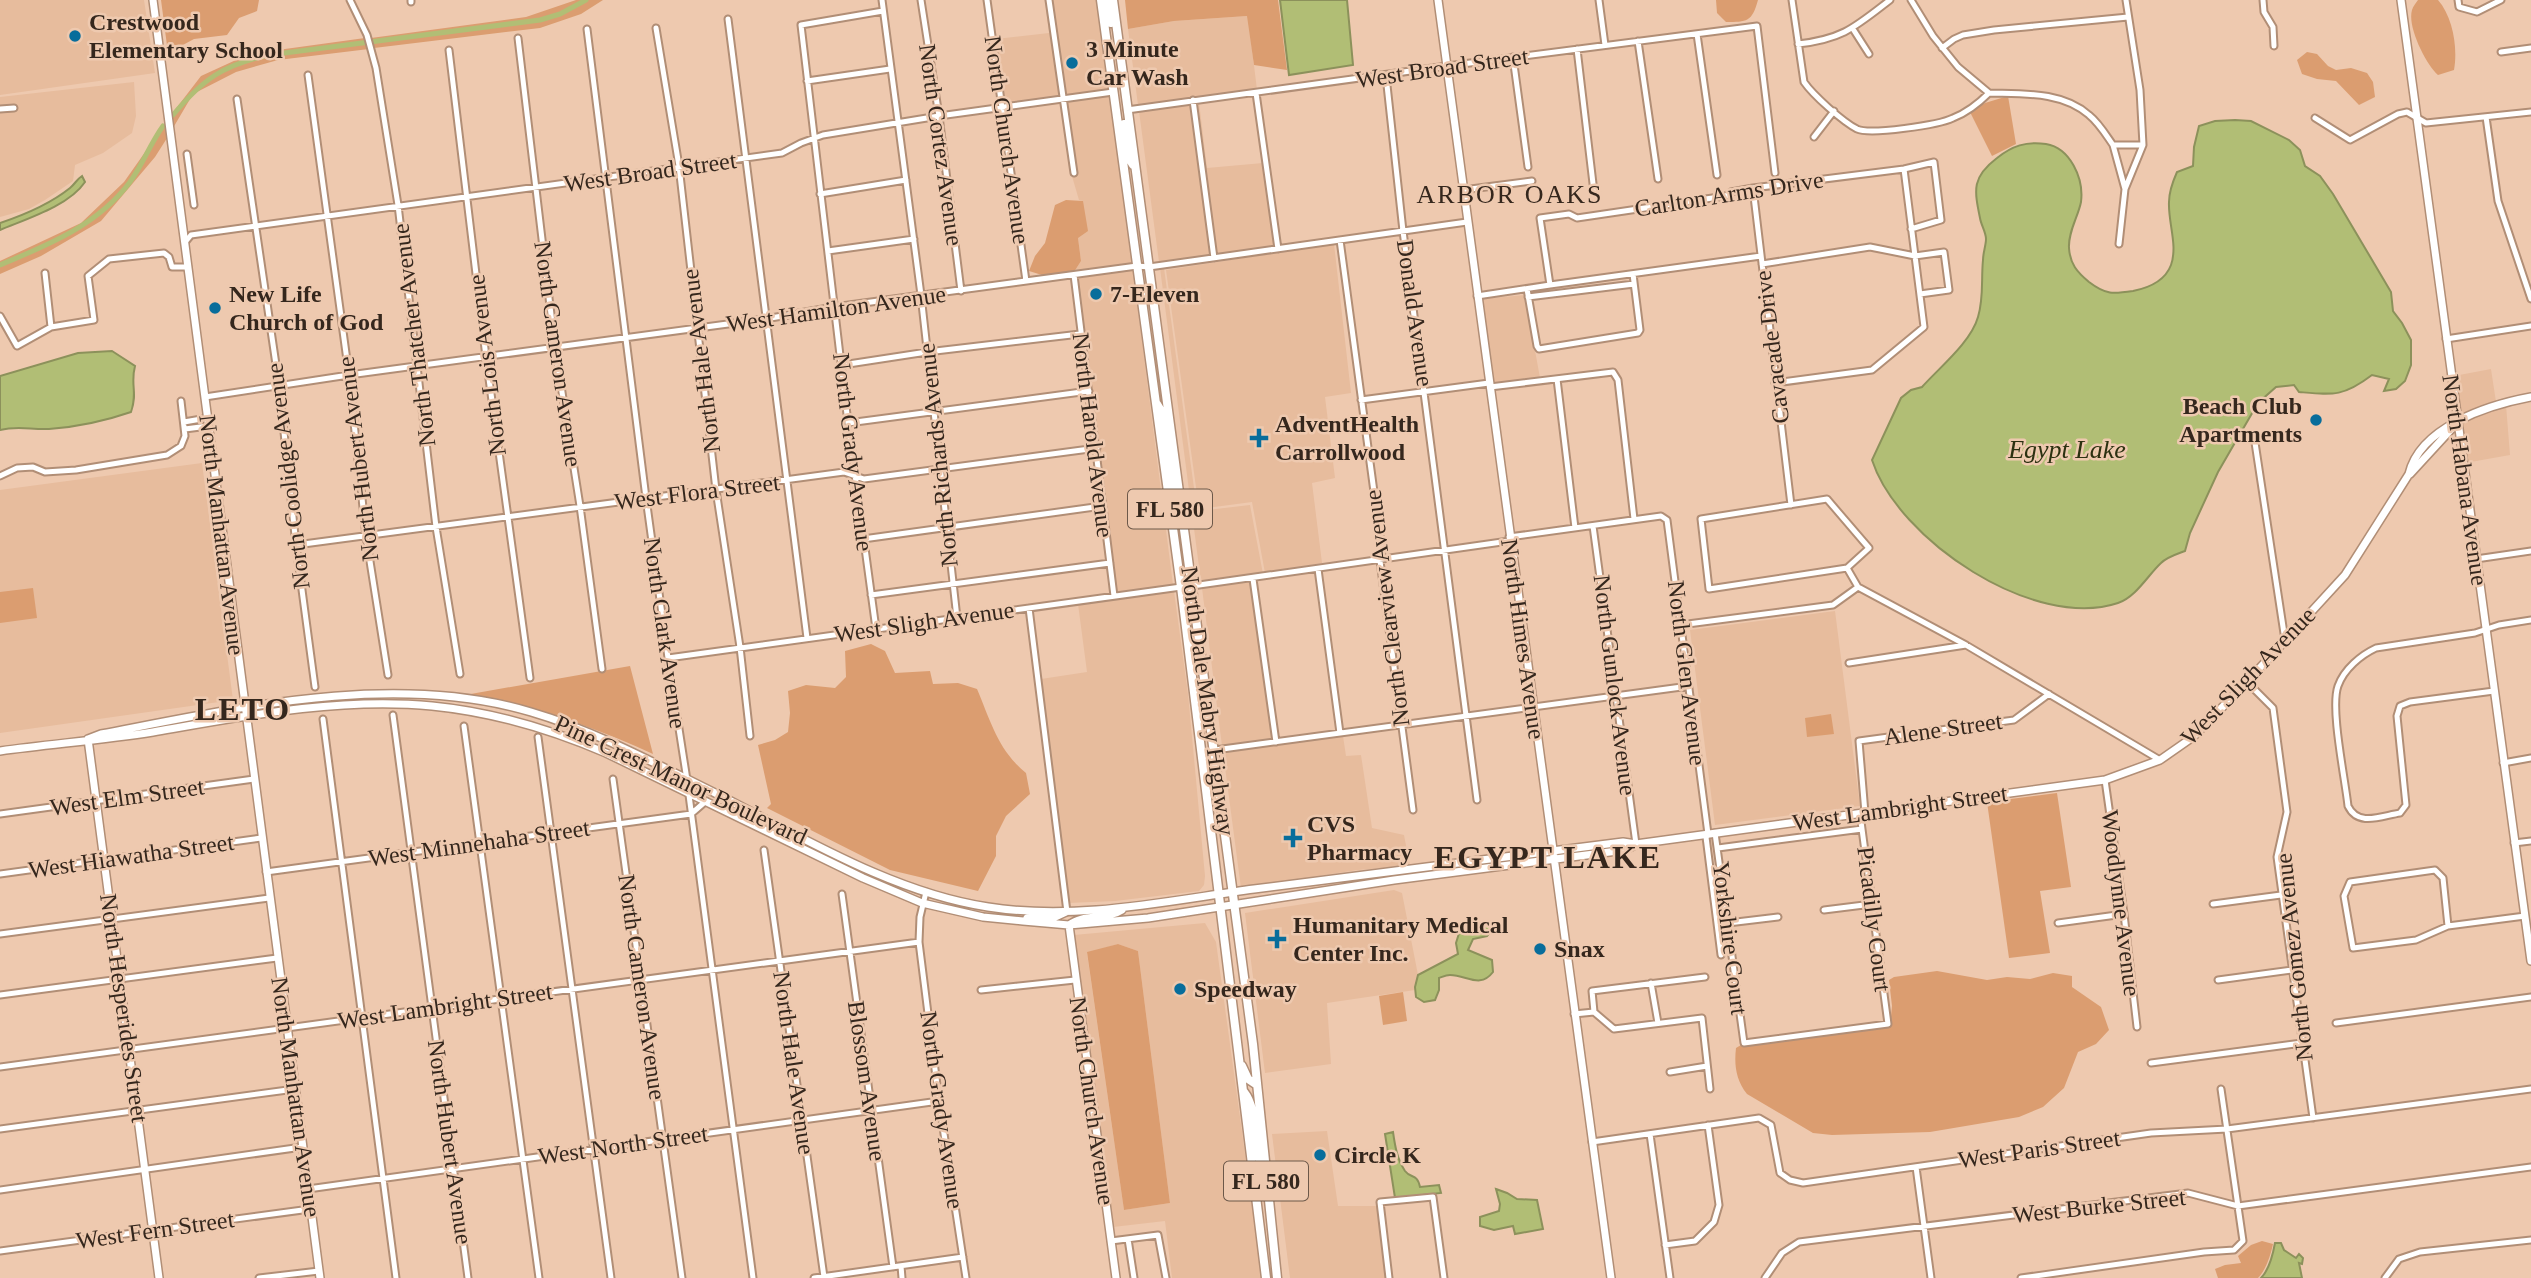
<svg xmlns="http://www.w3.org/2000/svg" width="2531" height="1278" font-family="Georgia,serif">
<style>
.built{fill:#e7bc9d;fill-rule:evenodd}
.green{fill:#db9d70}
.water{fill:#b1be75;stroke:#8c915b;stroke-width:2}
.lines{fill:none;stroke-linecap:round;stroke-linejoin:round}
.canal{stroke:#b1be75;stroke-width:5}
.street-casing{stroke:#b18e76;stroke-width:9}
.secondary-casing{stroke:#b18e76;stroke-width:10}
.primary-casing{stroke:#b18e76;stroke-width:11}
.street{stroke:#fff;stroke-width:5}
.secondary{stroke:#fff;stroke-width:7}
.primary{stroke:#fff;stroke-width:8}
.poi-dot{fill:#086d9b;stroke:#eec9af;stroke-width:2.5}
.labels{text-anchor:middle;stroke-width:5;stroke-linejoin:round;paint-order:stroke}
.shield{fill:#eec9af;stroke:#6c5849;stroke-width:2}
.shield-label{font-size:23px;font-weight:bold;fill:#35271d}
.poi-label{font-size:24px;font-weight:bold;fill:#35271d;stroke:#eec9af;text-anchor:start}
.street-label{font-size:24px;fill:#35271d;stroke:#eec9af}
.neighbourhood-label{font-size:26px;letter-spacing:2px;fill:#35271d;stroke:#eec9af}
.water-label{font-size:26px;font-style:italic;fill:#2c3111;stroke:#eec9af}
.district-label{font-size:32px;font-weight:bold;letter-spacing:2px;fill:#35271d;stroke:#eec9af}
</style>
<rect width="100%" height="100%" fill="#eec9af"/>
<!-- built -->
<path class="built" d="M0,0H144L155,73L0,95Z
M1045,0L1060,97L1005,104L996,39L1049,33Z
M1051,0H1097L1109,89L1066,96Z
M1248,16L1257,90L1138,105L1128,29L1174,21Z
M134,82L136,116L132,133L103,153L75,165L73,181L45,200L29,209L0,217V112L17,110L16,105L0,106V97Z
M1110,95L1132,264L1074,272L1081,261L1078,238L1083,201L1079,200L1069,166L1060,103L1072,176H1077L1067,102Z
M1199,102L1207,168L1263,163L1274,246L1216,254L1196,103Z
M1191,103L1211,255L1159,262L1139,111Z
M1334,244L1351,393L1325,397L1335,478L1312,483L1322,563L1265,573L1252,502L1199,509L1166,270Z
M1160,268H1164L1197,510L1199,511L1250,505L1263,574L1201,582Z
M1133,270L1173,585L1116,592L1077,278Z
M1525,295L1540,378L1492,383L1481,299Z
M2491,369L2496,402L2459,419L2454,376Z
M2506,405L2510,455L2465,463L2460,425L2478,416Z
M202,463L233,700L0,733V490Z
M1250,582L1273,740L1222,746L1202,588Z
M1174,591L1188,694L1205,876L1204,885L1199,891L1115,901L1068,903L1041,679L1087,672L1078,604Z
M1835,611L1860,806L1715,825L1690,630Z
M1343,736L1346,756L1361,755L1372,828L1404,835L1410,866L1357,870L1241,888L1223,752Z
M1394,890L1402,893L1418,975L1415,990L1327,1003L1331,1064L1265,1073L1245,913Z
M1205,923L1216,942L1262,1278H1172L1165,1221L1113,1227L1074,935ZM1118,944L1138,951L1170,1203L1124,1210L1087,953Z
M1327,1131L1338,1206H1377L1386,1278H1290L1272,1134Z"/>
<!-- green -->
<path class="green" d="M161,0H259L257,11L239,18L227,35L194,39L168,53Z
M576,0H603L581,14L540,28L374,48L371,38L526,17Z
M1125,0H1278L1287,70L1254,65L1247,16L1174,21L1128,29Z
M1716,0H1758C1752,22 1747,22 1726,22L1717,13Z
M2418,0H2438C2453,17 2458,48 2454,70L2438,75C2426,64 2407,27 2412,10C2413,6 2416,3 2418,0Z
M365,38L369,49L278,60L236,72L193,94L173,128L171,115L201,76L249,54Z
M2307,52L2317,54L2328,66L2336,70L2351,68L2367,73L2373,82L2375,97L2359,105L2336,81L2317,79L2302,74L2297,60Z
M2008,96L2016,144L1992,156L1970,112L1985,103Z
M167,121L169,135L155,157L101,221L41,256L0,274V261L81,223L124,182Z
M1066,200L1083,201L1088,231L1078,238L1081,261L1074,272L1042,275L1029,271L1035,256L1045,243L1055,205Z
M33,588L37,618L0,623V592Z
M871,644L885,651L895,673L930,671L933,684L958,683L977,689C991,722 998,750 1026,773L1030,794L1006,816L996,836V856L978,891L890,870L767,808L771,804L758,745L775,740L788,732L790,713L788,691L806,685L835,688L846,677L845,651Z
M630,666L653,754C593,726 531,705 465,695Z
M1831,714L1834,734L1807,737L1805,718Z
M2057,793L2071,887L2040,891L2050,953L2009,958L1987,802Z
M1118,944L1138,951L1170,1203L1124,1210L1087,952Z
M1937,971L1987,980L2007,977L2030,979L2053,973L2072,976V987L2101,1007L2109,1030L2096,1044L2078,1052L2064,1088L2043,1107L2019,1117L1930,1132L1832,1135L1813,1133L1747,1094C1736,1080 1734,1065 1736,1048L1741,1045L1742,1046L1890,1027L1892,1006L1889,980L1894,977Z
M1403,992L1407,1021L1383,1025L1379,996Z
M2262,1241L2273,1244C2271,1254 2266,1270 2258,1278H2218L2215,1269L2225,1265L2241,1263L2238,1256L2251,1245Z"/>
<!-- water -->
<path class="water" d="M1280,0H1347L1353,65L1289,75Z
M2235,120L2251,121L2289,140L2300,150L2305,166L2320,176L2333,194L2391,292L2393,311L2402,323L2411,340V365L2405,381L2396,389L2384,391L2389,379L2372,375C2343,397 2333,395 2299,392L2294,385L2276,387L2258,403L2218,472L2190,533L2185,551C2177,554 2167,557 2161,563C2148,575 2136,597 2118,603C2034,631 1898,540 1872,460L1901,398L1911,390L1922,387C1940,367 1971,342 1978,317C1984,298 1981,279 1983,260C1983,253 1986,245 1986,239C1986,232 1981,225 1980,218C1974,189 1972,177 1997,158C2012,146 2026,141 2046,144C2070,148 2084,178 2081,202C2078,217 2068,232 2069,248C2070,264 2077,272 2089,282C2106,295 2113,294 2133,291C2148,288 2165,281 2171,265C2178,245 2168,223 2169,202C2169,192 2173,181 2177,172L2193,166L2194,147L2199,126L2215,121Z
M82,176L85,182C69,206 26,219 0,230V223C24,215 50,204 70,188C75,184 77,179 82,176Z
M112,351L135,366C130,385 138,392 131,412C105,421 77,427 49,429C31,430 19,425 0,430V376L78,353Z
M1490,922L1492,930L1487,936L1473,939L1468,950L1492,960L1493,972C1480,989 1467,975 1450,975C1446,975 1442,977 1439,978V990L1435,1000L1424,1002L1416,997L1415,987L1418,975L1458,954L1456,943L1461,927Z
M1393,1132C1395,1146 1397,1159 1405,1171C1411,1179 1417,1173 1420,1187L1439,1185L1441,1193L1395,1198L1385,1134Z
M1496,1189L1507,1193L1517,1199L1537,1200L1543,1229L1515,1234L1513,1226L1494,1230L1480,1226V1217L1499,1211L1500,1204Z
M2275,1243H2281L2284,1250L2296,1258L2299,1254L2303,1258L2302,1264L2299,1263L2302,1278H2261C2269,1270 2273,1254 2275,1243Z"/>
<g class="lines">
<!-- canal -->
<path class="canal" d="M173,115C203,79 223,65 269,55L540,20L560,14L586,0
M0,265C48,245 98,225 130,182C143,164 150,144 163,126"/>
<!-- street casing -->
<g class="street-casing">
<path id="street" d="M350,0L367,35L376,68L398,205L436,527L460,674
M411,0V2
M882,0L921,295L957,618
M921,0L939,116L961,291
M987,0L1026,281
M1049,0L1074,173
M1599,0L1605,45
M1792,0L1804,82C1813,95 1843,122 1857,129C1870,135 1939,125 1953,118C1966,113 1979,103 1989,93C2022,94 2062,91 2089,115C2099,123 2106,135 2113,145H2143
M1911,0L1933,36L1958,67L1989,93
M2263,0L2264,12L2273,27L2274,46
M2458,0L2459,7L2477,12L2501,0
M728,19L807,638
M656,28L679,166L716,490L740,647L750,736
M587,29L646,498L668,658L687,780L753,1278
M1853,29L1869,54
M1697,34L1717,175
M518,38L555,348L580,506L602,669
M1638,41L1658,179
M1798,44C1843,39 1855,27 1890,0
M1942,48L1954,39L1963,35L1994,30L2128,17
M1577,49L1594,192
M449,50L486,357L530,678
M2501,52L2531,48
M1513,57L1528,167
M308,75L349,375L366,536L388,675
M1386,76L1403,231L1477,800
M807,81L890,69
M1256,93L1278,249
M237,99L279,385L296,545L315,687
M1193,100L1214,258
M0,109L14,108
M1127,110L1447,66L1757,26L1775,173
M2486,117L2498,201L2531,299
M2315,118L2350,140L2398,114L2407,112L2426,123L2531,112
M1814,137L1834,111
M2113,145L2125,189L2119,244
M187,154L194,205
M1753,188L1791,505
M2125,189L2143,145L2140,90L2126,0
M1463,190L1532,181
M820,194L906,180
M1340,240L1382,551L1380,561L1413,810
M186,241L191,235L782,153L801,143L823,135L939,116L1113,92
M828,251L914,239
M1762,264L1870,247L1915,256L1944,252L1949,290L1920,294
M45,273L51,327
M1074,275L1114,596
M1550,285L1761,256
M1527,289L1537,346L1539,349L1638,333L1640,330L1633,274
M1477,296L1550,285L1540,218L1569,214L1577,218L1726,196L1731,192L1753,188L1904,169L1934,162L1941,220L1911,229
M1528,297L1634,284
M0,316L17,346L51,327L94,320L88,276L109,259L164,253L169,257L172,267H188
M2446,339L2531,326
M842,365L927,352L1080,334
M1557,379L1575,528
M1775,383L1872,370L1924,327L1904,169
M1490,387L1613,372L1618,380L1634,519
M205,397L349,375L765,319L834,307L1137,266L1149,267L1467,222
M1361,400L1489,383
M184,422L207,418
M848,423L1089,391
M185,429L208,426
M2254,436L2285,640
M0,476L17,468L33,467L45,472L76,470L167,455L181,446L185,436L181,401
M1827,499L1869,548L1847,568L1709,589L1701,519Z
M1593,526L1636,844
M1509,537L1661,516L1667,520L1708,834L1706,837L1721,955
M863,539L1102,506
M296,545L844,472L864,479L1097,448
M2476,559L2531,551
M1847,568L1858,587L1966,645L2160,760
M1318,569L1340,733
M1253,579L1276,742
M1192,586L1509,541
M871,595L1110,563
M1029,608L1067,912
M1680,625L1833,605L1858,587
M876,629L848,423L801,25L883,11
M668,658L1181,587
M1849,663L1966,645
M2247,682L2273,708L2287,812L2277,857L2313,1118
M2494,691L2410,702L2400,706L2397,716L2406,805L2400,813C2381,816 2358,827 2348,806C2345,778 2330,708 2338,686C2344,669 2361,655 2376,648L2475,633L2499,625L2531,620
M393,715L468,1278
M323,719L396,1278
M464,726L539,1278
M538,737L611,1278
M1215,750L1689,686
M2503,763L2531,758
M613,779L682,1278
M2105,780L2124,914L2137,1027
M1865,813L1859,741L2014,720L2049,694
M0,814L254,779
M1715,833L1744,1043L1888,1024L1860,814
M2514,843L2531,841
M1718,848L1862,829
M764,850L824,1277
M266,872L691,814L706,801
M0,874L261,838
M926,892L920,917L919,942L939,1101L966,1278
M842,894L893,1267
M2213,904L2281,895
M1824,910L1872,904
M1728,923L1778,917
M2058,923L2124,914
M2448,926L2443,878L2435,870L2350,882L2344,896L2353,948L2416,940L2448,926L2525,916
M0,934L269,898
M1705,977L1592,991L1594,1012L1614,1029L1702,1018L1710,1089
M2218,980L2292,970
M1651,983L1658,1023
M981,990L1075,980
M0,995L277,958
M1574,1014L1594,1012
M2336,1023L2531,997
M2151,1063L2302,1043
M0,1067L919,942
M1670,1072L1707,1066
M0,1129L295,1089
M1650,1134L1670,1278
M1592,1142L1759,1118L1771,1125L1780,1173L1790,1180L1803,1183L2151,1133L2227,1129L2531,1089
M1916,1167L1931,1278
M308,1189L939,1101
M0,1190L302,1147
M1128,1239L1134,1278
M1111,1241L1158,1235L1166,1278
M1665,1245L1695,1241L1714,1222L1719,1205L1708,1125
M0,1251L310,1209
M901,1266L902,1278
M259,1278L319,1271
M814,1278L963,1257
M1389,1278L1380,1202L1433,1197L1444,1278
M1765,1278L1782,1253L1799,1242L2188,1193L2238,1206L2531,1167
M2021,1278L2204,1252L2234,1250L2243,1241L2221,1089
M2385,1278L2399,1259L2420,1252L2531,1240"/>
</g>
<!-- secondary casing -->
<g class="secondary-casing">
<path id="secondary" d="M153,0L320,1278
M1438,0L1611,1278
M2401,0L2531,961
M2410,474L2456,424
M88,739L101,734C237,708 395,671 531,712C596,731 658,765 719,795C802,837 894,893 988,907C1077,921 1166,901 1254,889C1377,873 1500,858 1623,842L1636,844L2105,780L2160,760L2193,737L2247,682L2345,575L2409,474C2420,427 2488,405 2531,397
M88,739L159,1278
M0,751C51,744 102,740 153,732C244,716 340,697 432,706C493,712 550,729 606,753L863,878L922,903L983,917L1023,921L1069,925L1148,918L1394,880L1625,850L1635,845
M1027,918H1053L1066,912
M1116,1278L1069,925C1084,913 1105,921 1122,910"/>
</g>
<!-- primary casing -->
<g class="primary-casing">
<path id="primary" d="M1101,0L1181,587L1266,1278
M1108,0L1111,23
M1113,0L1253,1044L1277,1278
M1124,124L1128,157L1133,165
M1157,404L1163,414L1175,493
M1242,1066L1248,1079L1257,1085
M1244,1092C1259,1111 1251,1141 1261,1163"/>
</g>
<!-- street -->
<use href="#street" class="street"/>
<!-- secondary -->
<use href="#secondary" class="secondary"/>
<!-- primary -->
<use href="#primary" class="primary"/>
</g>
<!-- markers -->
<g class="poi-dot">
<circle cx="75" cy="36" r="7"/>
<circle cx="1072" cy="63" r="7"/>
<circle cx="1096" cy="294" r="7"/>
<circle cx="215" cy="308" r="7"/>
<circle cx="2316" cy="420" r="7"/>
<path d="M1255.5 427.5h7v7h7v7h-7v7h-7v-7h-7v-7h7z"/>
<path d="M1289.5 827.5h7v7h7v7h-7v7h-7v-7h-7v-7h7z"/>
<path d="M1273.5 928.5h7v7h7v7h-7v7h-7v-7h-7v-7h7z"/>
<circle cx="1540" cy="949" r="7"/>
<circle cx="1180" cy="989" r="7"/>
<circle cx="1320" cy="1155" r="7"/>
</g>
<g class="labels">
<!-- shield labels -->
<g class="shield">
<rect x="1128" y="489.5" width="84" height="39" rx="5"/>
<rect x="1224" y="1161.5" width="84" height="39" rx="5"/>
</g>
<g class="shield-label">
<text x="1170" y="517">FL 580</text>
<text x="1266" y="1189">FL 580</text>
</g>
<!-- poi labels -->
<g class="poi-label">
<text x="89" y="30">Crestwood<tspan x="89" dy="28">Elementary School</tspan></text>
<text x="1086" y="57">3 Minute<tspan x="1086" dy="28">Car Wash</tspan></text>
<text x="229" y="302">New Life<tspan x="229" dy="28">Church of God</tspan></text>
<text x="1110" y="302">7-Eleven</text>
<text x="2302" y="414" text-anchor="end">Beach Club<tspan x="2302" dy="28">Apartments</tspan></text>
<text x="1275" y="432">AdventHealth<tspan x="1275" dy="28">Carrollwood</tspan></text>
<text x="1307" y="832">CVS<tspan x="1307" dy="28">Pharmacy</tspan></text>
<text x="1293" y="933">Humanitary Medical<tspan x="1293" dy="28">Center Inc.</tspan></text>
<text x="1554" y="957">Snax</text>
<text x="1194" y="997">Speedway</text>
<text x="1334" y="1163">Circle K</text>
</g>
<!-- street labels -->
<g class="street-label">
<text transform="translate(1442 68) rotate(-8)" y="8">West Broad Street</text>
<text transform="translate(1007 140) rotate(82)" y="8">North Church Avenue</text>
<text transform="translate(941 145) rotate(82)" y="8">North Cortez Avenue</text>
<text transform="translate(650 172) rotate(-8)" y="8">West Broad Street</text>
<text transform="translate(1729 194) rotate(-9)" y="8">Carlton Arms Drive</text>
<text transform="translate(836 309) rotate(-8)" y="8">West Hamilton Avenue</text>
<text transform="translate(1415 313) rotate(82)" y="8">Donald Avenue</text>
<text transform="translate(414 335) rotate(-97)" y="8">North Thatcher Avenue</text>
<text transform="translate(1772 347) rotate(-97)" y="8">Cavacade Drive</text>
<text transform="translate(558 354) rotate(82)" y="8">North Cameron Avenue</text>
<text transform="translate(701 361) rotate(-97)" y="8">North Hale Avenue</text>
<text transform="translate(487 365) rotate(-97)" y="8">North Lois Avenue</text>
<text transform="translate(1093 435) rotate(83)" y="8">North Harold Avenue</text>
<text transform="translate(853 452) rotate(83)" y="8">North Grady Avenue</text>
<text transform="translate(938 455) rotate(-96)" y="8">North Richards Avenue</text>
<text transform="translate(358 459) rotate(-97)" y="8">North Hubert Avenue</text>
<text transform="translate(288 476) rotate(-97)" y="8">North Coolidge Avenue</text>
<text transform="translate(2465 480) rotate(82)" y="8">North Habana Avenue</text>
<text transform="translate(697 492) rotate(-7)" y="8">West Flora Street</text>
<text transform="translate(222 535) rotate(83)" y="8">North Manhattan Avenue</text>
<text transform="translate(1387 608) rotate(-97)" y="8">North Clearview Avenue</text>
<text transform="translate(924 622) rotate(-8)" y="8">West Sligh Avenue</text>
<text transform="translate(665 633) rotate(82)" y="8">North Clark Avenue</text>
<text transform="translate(1523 639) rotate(82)" y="8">North Himes Avenue</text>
<text transform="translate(1687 673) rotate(83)" y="8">North Glen Avenue</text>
<text transform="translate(2248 676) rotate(-46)" y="8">West Sligh Avenue</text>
<text transform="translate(1615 685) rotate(83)" y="8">North Gunlock Avenue</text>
<text transform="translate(1208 701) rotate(82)" y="8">North Dale Mabry Highway</text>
<text transform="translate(1943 729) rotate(-8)" y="8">Alene Street</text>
<text transform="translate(681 780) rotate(25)" y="8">Pine Crest Manor Boulevard</text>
<text transform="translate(127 797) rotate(-8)" y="8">West Elm Street</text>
<text transform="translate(1900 808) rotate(-8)" y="8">West Lambright Street</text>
<text transform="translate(479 843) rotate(-8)" y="8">West Minnehaha Street</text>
<text transform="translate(131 856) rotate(-8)" y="8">West Hiawatha Street</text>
<text transform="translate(2121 903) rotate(83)" y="8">Woodlynne Avenue</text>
<text transform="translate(1874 919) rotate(83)" y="8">Picadilly Court</text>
<text transform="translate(1730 938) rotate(83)" y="8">Yorkshire Court</text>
<text transform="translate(2294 957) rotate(-96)" y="8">North Gomez Avenue</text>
<text transform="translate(642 987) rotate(82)" y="8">North Cameron Avenue</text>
<text transform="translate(445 1006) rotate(-8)" y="8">West Lambright Street</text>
<text transform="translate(124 1008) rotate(82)" y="8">North Hesperides Street</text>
<text transform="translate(794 1063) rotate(82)" y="8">North Hale Avenue</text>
<text transform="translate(867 1081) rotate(82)" y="8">Blossom Avenue</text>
<text transform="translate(296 1097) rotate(82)" y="8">North Manhattan Avenue</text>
<text transform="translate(1092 1101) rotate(82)" y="8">North Church Avenue</text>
<text transform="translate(942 1110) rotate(82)" y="8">North Grady Avenue</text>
<text transform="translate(450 1142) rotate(82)" y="8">North Hubert Avenue</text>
<text transform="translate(623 1145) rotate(-8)" y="8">West North Street</text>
<text transform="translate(2039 1149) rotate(-8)" y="8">West Paris Street</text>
<text transform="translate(2099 1206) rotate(-6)" y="8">West Burke Street</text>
<text transform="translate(155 1230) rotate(-8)" y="8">West Fern Street</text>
</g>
<!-- neighbourhood labels -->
<g class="neighbourhood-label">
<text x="1510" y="203">ARBOR OAKS</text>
</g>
<!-- water labels -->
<g class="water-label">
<text x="2067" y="458">Egypt Lake</text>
</g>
<!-- district labels -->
<g class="district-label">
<text x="243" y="720">LETO</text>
<text x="1548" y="868">EGYPT LAKE</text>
</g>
</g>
</svg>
